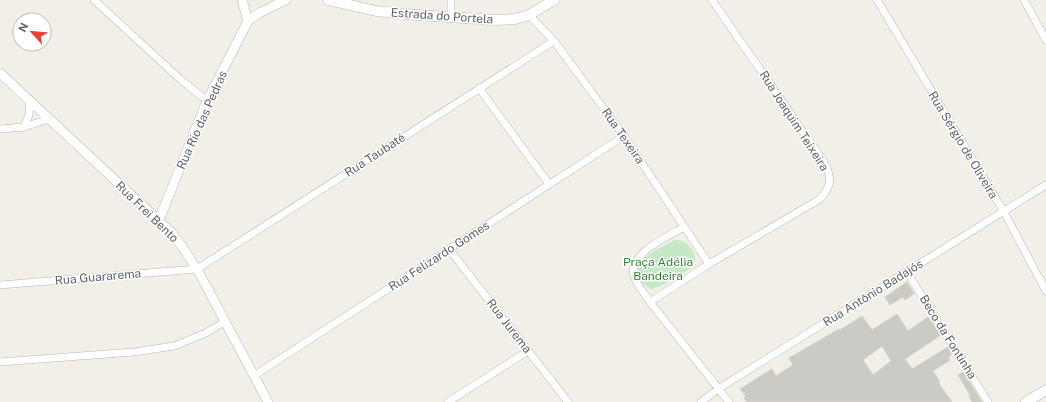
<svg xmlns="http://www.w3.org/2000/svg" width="1046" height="402" font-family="'Public Sans',sans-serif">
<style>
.green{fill:#c5e8c5}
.building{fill:#cccac5;stroke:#d6d1c6;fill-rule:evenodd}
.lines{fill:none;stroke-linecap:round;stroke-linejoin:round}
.minor-casing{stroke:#b5b8bc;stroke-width:8}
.tertiary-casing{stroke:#b5b8bc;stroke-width:10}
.secondary-casing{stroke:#b6babf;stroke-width:11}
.minor{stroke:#fff;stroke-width:7}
.tertiary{stroke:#fff;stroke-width:9}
.secondary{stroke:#fff;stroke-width:10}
.labels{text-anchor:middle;stroke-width:3;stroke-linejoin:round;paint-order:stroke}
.street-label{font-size:12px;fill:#5f6368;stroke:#fff}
.park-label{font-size:12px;fill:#348238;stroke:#fff}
</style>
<rect width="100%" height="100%" fill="#f1efe8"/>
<!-- green -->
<path class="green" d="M675,240C681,240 687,242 691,248C694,253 697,259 693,265C689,272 659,288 651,289C616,268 655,250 675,240Z"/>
<!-- building -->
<path class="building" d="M907,282L914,294L905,300L903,297L890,305L885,297Z
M897,314L908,331L928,317L935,327L941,335L905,359L912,369L948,347L952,354L948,357L950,360L933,371L940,382H938L952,402H747L744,398L746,396L740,389L772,369L776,376L793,365L789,358L839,329L840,330L862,316L872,330ZM882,346L891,361L873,375L863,360Z
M963,372L982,402H972L969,396L970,395L958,375Z"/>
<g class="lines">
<!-- minor casing -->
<g class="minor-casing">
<path id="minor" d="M94,0L180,79L207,101
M877,0L1004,212L1046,291
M1024,0L1046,40
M529,15L554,41L624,136L709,264
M451,16V0
M479,88L549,184
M24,127L29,115L30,101
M0,129L24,127L49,119
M684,227C669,236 628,253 634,276C637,286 645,294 650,302L729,402
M449,249L568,402
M907,272L988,402
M0,285L197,269L554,41
M650,302L709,264L820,199C831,186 832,181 826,165L712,0
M0,362L134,352L174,346L206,333L224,322
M255,375L624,136
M448,402L528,351
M701,402L718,389L1046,185"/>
</g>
<!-- tertiary casing -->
<g class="tertiary-casing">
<path id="tertiary" d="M242,0L248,21
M0,73L172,233L181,245L197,269L268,402
M159,220L207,101L248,21L259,13L286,0"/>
</g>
<!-- secondary casing -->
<g class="secondary-casing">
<path id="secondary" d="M328,0L376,11L417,15L496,20L515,19L529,15L554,0
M1026,402L1046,390"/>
</g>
<!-- minor -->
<use href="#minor" class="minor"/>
<!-- tertiary -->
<use href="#tertiary" class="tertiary"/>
<!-- secondary -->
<use href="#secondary" class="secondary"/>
</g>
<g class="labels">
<!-- street labels -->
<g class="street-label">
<text transform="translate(442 16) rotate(4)" y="4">Estrada do Portela</text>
<text transform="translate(202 120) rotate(-66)" y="4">Rua Rio das Pedras</text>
<text transform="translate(794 121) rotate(57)" y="4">Rua Joaquim Teixeira</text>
<text transform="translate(623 136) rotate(55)" y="4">Rua Texeira</text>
<text transform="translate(963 145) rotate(59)" y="4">Rua Sérgio de Oliveira</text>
<text transform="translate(375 155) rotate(-33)" y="4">Rua Taubaté</text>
<text transform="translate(147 212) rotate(44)" y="4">Rua Frei Bento</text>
<text transform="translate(439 256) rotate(-33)" y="4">Rua Felizardo Gomes</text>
<text transform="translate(98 277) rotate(-5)" y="4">Rua Guararema</text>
<text transform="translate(873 293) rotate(-32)" y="4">Rua Antônio Badajós</text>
<text transform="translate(509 326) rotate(52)" y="4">Rua Jurema</text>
<text transform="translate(948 337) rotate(58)" y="4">Beco da Fontinha</text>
</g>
<!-- park labels -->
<g class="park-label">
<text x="658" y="266">Praça Adélia<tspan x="658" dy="14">Bandeira</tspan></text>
</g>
</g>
<!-- north arrow -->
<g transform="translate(32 32) rotate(297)"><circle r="19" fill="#ffffff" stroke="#bfc1c3"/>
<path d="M0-3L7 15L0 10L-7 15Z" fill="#ea4335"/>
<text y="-6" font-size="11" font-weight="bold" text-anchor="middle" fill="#5f6368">N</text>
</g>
</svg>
